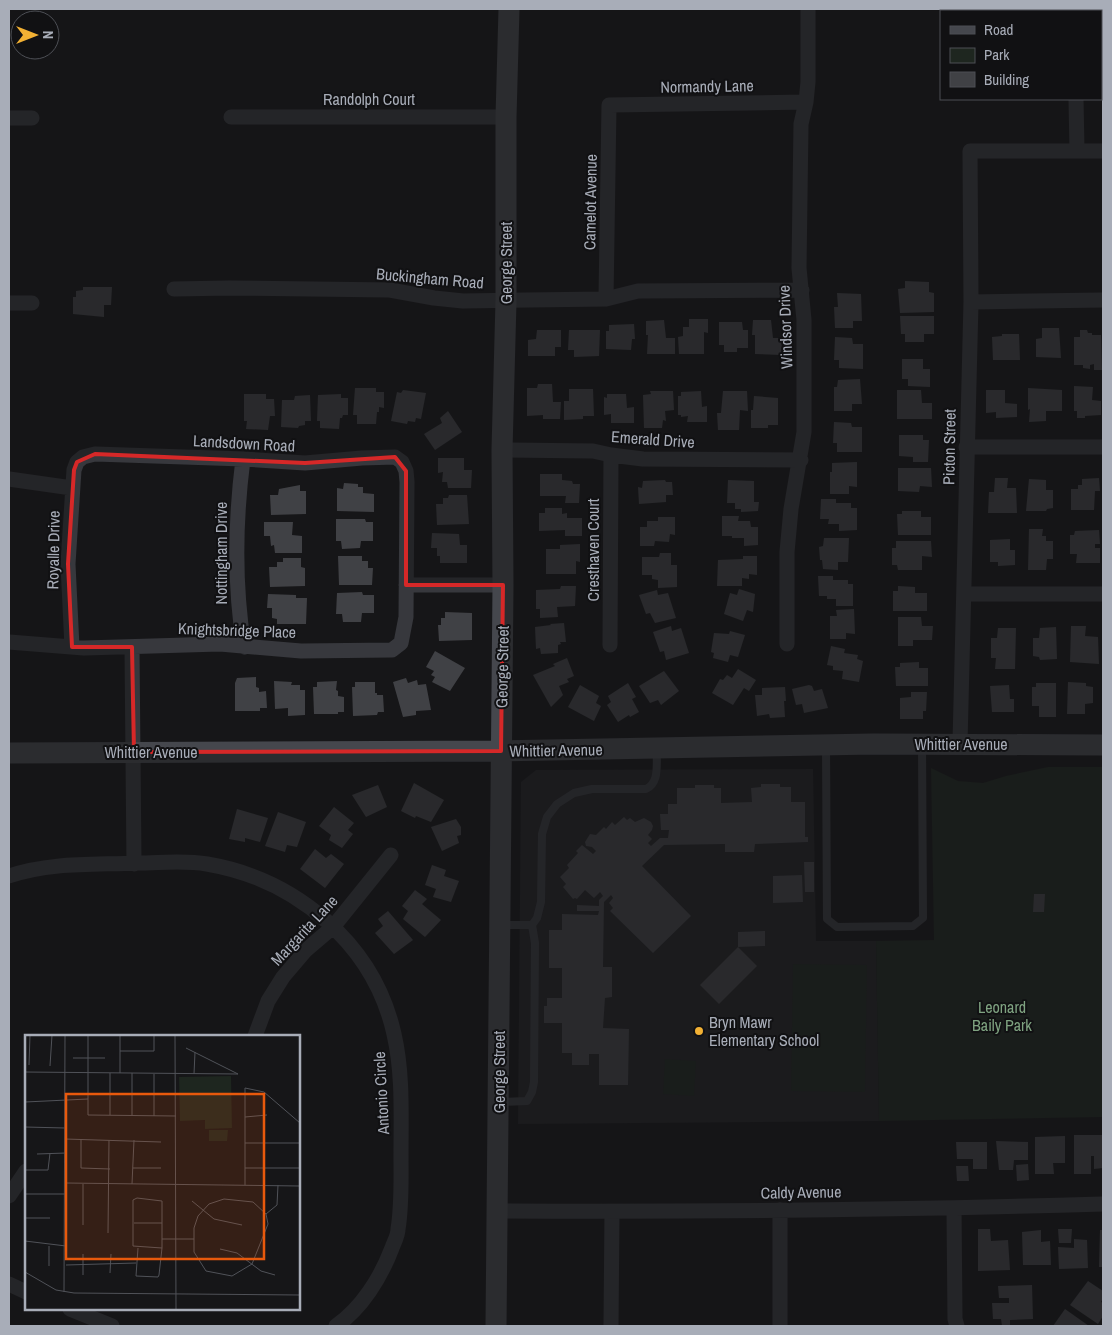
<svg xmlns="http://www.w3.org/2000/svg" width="1112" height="1335" font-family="'Archivo Narrow',sans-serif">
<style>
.built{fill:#222225}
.green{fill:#1e261f}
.building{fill:#404145}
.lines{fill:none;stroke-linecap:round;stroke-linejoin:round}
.lane{stroke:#37383d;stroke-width:8}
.street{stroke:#37383d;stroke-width:15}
.secondary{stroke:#45474d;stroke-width:21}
.marked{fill:none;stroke:#d62828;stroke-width:4;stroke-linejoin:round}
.poi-dot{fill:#f2b134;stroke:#111113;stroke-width:2}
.labels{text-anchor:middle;stroke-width:4;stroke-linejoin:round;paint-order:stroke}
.street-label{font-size:16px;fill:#a8adb8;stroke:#111113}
.park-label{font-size:16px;fill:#7fa381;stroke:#111113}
.poi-label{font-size:16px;fill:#a8adb8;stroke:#111113;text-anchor:start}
.inset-road{fill:none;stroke:#505258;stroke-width:1}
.view{fill:#e8590c;fill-opacity:0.15;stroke:#e8590c;stroke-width:2.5}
.inset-edge{fill:none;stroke:#a8adb8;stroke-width:2.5}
</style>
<rect width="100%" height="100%" fill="#161618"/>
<!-- built -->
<path class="built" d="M813,769L816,941H876L879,1121L518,1124L521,782L536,770Z"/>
<!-- green -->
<path class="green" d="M1048,767H1103V1117L879,1121L876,941L934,940L931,768L958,781L983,783L1006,776Z
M793,964L867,965L865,1092L791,1091Z
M665,1059L696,1061L694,1096L663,1094Z"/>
<!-- building -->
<path class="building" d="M905,281L929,282V292L934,293V312L900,313L898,289L905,288Z
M83,287H112L111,305H104V317L73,314V297H76V291L83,290Z
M837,293L861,294L862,321H853V328H835L834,307H838Z
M900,316H934V334H924V342H905V334H901Z
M689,319H708V333L704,332V354H679L678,337L683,336V327H689Z
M664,320L666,338H675V354H647L648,335H646V321Z
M753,320H771L773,338H782L781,355L755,354V335H752Z
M719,322H742L743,330H748V348H737V352H724V345H719Z
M634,324L635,339H632L631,350L606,349V331H609V325Z
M1042,328H1059L1061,358L1036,357V339L1042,338Z
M537,330H561V347H555V356H528V340L536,339Z
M569,330H600L599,356L574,357V350H568Z
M1080,330H1087L1088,333H1092V335H1101L1102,370H1094V364L1090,365V369L1083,368V365H1074V337H1080Z
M1002,334H1019L1020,360H993L992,337L1002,336Z
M835,337L852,338L853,344H863V369L839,368V360H834Z
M902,359H923V369H930V387L908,386V379H902Z
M860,379L862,404H852V411H834V387H837L838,380Z
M538,384H552L553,402H561L560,419H543V415L527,416V388H537Z
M1074,386L1093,387L1092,400L1101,401V415L1085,416V418H1077V411H1074Z
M355,388H376V392H384V408L379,407V412H377L376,424H357V415H353Z
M1028,388L1062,390V411H1046V421L1029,422L1030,409L1028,410Z
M569,389H593L594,416H583V419L564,420V401H569Z
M403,390L426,393L421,419L416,418L415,422L408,421L407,424L391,421L397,392L401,393Z
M897,390H921L922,403H932V419H897Z
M986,390H1005V403L1017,404V417L996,418V412L986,413Z
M650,391H673L674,410L665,411L666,421L663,420L662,428H644L643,395L651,394Z
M701,391L702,407L707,406V422H687L688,416L681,417V415H678V396H681V392Z
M723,391H747L748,411L740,410L739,430H718L717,413H721Z
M244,394H266V399H274L275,416H270L268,430L246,429L247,421H244Z
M341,394V398H348V415H343L342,418H340L339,429L320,428V421H317L318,395Z
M607,394H626L627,408L634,407V423H611V414L604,415V397L607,398Z
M310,395L311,421H305V425L299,426L298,428L281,427L282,400H294L295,396Z
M754,396L778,398V425H768V428H751V410H753Z
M448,411L462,432L435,450L424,434L442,423L440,418Z
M834,422L851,423L852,427H862V452H837V443H833Z
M899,435H923V440H929L928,462H913V457L899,456Z
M438,458H464V470H472L471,488H448L447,482H442L443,472L438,473Z
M857,462V487L849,486V494H830V472H832V463Z
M898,468H931L932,487L920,486L919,492L898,491Z
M540,474H562V480L572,481L573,484H580L579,503H565L566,496H540Z
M995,478H1008L1007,488H1016L1017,513H988L989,492H994Z
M1099,478L1100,491H1095L1094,510H1071V489H1078V485H1082V479Z
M1029,479L1046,480V490H1053V508L1047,509L1046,511H1026Z
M665,480L666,482H672L673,495H666V502L639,504L638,487L642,488L643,481Z
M728,480L754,481V502H759L758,511L741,512V509H735V503H727Z
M344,483L358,484V487H363V493L374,494V512L337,511V488L343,489Z
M300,485V491H306V514L271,515L270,495H278L279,489Z
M449,495H467L469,524L437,525L436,504H443V498H448Z
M821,499H836V503H851V508H857V530L839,531V524H828L829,519H820Z
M545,508H562V514L567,513V518H582V536H565V530L539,531V513H545Z
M902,511H921V517H931V535H898L897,514H902Z
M722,516H739L738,521H750L751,527H758V545L744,546V538H732V536H722Z
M658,517H675V535L670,534L669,542L655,541L654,546H640V527H647V521H658Z
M336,519H365L366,522H373V541H361L360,548L342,549L341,541H336Z
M264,522H293L292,535L302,536V553H275L274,545L271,546L270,536H264Z
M1029,529H1043L1042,536H1046V541H1053V559H1047L1046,570H1028Z
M1099,530L1100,544H1095V548H1100V563H1076L1077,554H1070V535H1074L1075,531Z
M432,533L459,534L460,545H467V563H440V556H437V548H431Z
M824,538H849L848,562H838V570L823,569L822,560H820L819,547L823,546Z
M1010,539V550H1015V565L998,566V562H990V540Z
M896,541H931L932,557L922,556V570H898L897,565H892V548H896Z
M580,544V562L576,561V574H546V549H560V545Z
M660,553H671V565H677V587L658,588V580L652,579V575H642V557H659Z
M338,556H362V561H368V568H373L372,585H339Z
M743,556H757V575L749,574V579L742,578V586H717L718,560L743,559Z
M283,558H301V567L305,568V586L270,587L269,567H277V562H283Z
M818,576H833V580H848V584H853V606H836V599H827V596H819Z
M561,586H576L575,606L557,607L558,617L540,618V609H536V590L560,589Z
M898,586L915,587V593H927V611H893V591H898Z
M739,589L755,594L753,612L747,610L743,621L724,614L730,593L737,595Z
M657,590L658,595L668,593L676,618L655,623L650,613L646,614L639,595Z
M362,592L363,595H374V613H362L361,622H343L342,614H336L337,593Z
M268,594L296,595V598H307L306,624H277V619L272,618V608H267Z
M854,609L855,634L846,633V639H830V616H837L836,610Z
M445,612L472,613V640L439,641L438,625H441V618H445Z
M898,617H921L922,626H933L932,640H913V646H898Z
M564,623L566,642H560L561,644L558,645V653L541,654L540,648L536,649L535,627L551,625L550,624Z
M671,626L672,631L681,628L689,653L666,660L664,651L660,652L653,632Z
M1071,626H1086L1085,636L1098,637L1099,664L1070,662Z
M1056,627L1057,659L1040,660L1039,657L1033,656V638H1039L1040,628Z
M998,628H1016L1015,669H995L996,658H991V638H997Z
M730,631L745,635L738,657L730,655L728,662L713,658L714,653L711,652L714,633L729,634Z
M831,646L845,649L844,653L858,655L857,659L863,661L859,682L842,679L843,671L833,670V666L827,665Z
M435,651L465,668L450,691L432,682L435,677L431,675L434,671L426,667Z
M567,658L574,676L567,679L569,682L559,686L563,695L551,707L533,675L555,666L553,664Z
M919,662V668H928V686H896L895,667H900V663Z
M738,669L756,680L749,691L744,688L733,705L712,693L720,679L723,680L727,675L732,678Z
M664,671L679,691L661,705L658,700L650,703L639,686Z
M256,677V687L259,688V692L266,691L267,708H260V711H235V683L237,678Z
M406,678L408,683L417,680L418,685L426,684L431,710L416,711V715L403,717L393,682Z
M274,681L292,682L291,685H300V690H305V715L288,716V708L275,709Z
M337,681L336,690L338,691V696L344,697V712H338V714H314L313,687H317V682Z
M355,682H375V693H377V695H383L384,712H378L377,715L353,716L352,687H355Z
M1068,682L1086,683V686L1093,687V703L1085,704V714H1067Z
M628,683L636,697L632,699L639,712L630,717L629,715L618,722L607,705L611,702L608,696Z
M1036,683H1056V717H1039V706H1032V687H1036Z
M580,685L599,696L596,703L601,706L594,721L568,707Z
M809,685L812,686L814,691L822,689L828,708L804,713L802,704L796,705L792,689Z
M1009,685L1010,699H1014V712H992L990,686Z
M785,687L786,701H784L785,717L770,718L769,714L757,716L755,695H762V688Z
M911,692H927L926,711H923V719H900V698L911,697Z
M414,783L444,800L431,822L416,816L415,818L401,811Z
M761,784H780V787H791V802H805V837H808V842L755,844L754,852H725V844L664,845L642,866L691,916L653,953L610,911L613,908L609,903L613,898L611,895L604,902L603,967H612V997L605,998L603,1028L629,1029L628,1085H599V1054H589V1065H572V1053H562V1023H544V1006H547V998H562V968H549V930H562V914L598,915L599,911H577V905L599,906V900L603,896L600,892L594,898L585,890L577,899L575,898L573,899L563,887L566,884L560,877L569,868L567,865L578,853L576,851L582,845L593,854L596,851L592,847L586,846L585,842L590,834L596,835L604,827L606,829L612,822L615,825L624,817L627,820L630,818L635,822L644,818L651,822L653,826L652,830L648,835L652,839L648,843L651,846L660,838H668L669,830H661L660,814H668V804H677V788H695V785H714V788H721V803L752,802L751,788L761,787Z
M378,785L387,807L366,817L352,795Z
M334,807L354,823L348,830L353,834L342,848L329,840L331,835L319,826Z
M237,809L268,818L260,842L245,838V842L229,839Z
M278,812L306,822L297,847L287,845L285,852L265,846Z
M456,819L461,827V835L457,836L459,843L442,851L431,827Z
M315,849L326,858L331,854L344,864L325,888L300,869Z
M804,862H814V892H805Z
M432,865L446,870L444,876L459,881L451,902L433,897L436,889L425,885Z
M802,875L803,902L773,903V876Z
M415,890L427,899L422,904L441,920L425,937L403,919L408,911L402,906Z
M1034,894H1045L1044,912H1033Z
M388,911L413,940L394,954L375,933L383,926L378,919Z
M765,931V946L738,947V932Z
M738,947L757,966L719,1004L700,985Z
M1074,1135H1103V1168L1094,1169V1156H1091V1174H1074Z
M1065,1136V1163H1053L1054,1174H1035V1137Z
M996,1141L1028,1142V1160H1014L1013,1170H999Z
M956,1142H987V1169H973V1159H957Z
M1028,1164L1029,1180L1017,1181L1016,1165Z
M956,1166H968L969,1181H957Z
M978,1229H990L991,1241L1008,1240L1010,1270L978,1271Z
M1058,1229H1072L1071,1243H1059Z
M1041,1230V1242L1050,1241L1051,1265H1023L1022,1232Z
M1100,1230H1103V1267H1099Z
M1074,1239L1087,1240L1088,1268L1059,1269L1058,1247L1074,1248Z
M1088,1281L1103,1291V1298L1101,1302L1103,1303V1316L1098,1324L1070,1305Z
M1032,1285L1033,1319L1010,1320V1326H1002L1001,1319H993L992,1303H1009V1298H999L998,1286Z
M1065,1309L1089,1326H1053Z"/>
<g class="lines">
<!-- lane -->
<path class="lane" d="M826,747L827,919L837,927L913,926L923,918L922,745
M502,925H532
M500,1102L527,1101L532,1092L534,1082L535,943L532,925L537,918L541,902L542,834L547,817L557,804L574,793L592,789H646C660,782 656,765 657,750"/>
<!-- street -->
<path class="street" d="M1073,9V11
M1076,99L1077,151
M231,117H506
M9,118H32
M174,289L229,288L390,290L434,298L463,301L606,299L638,291L802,290
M606,299L609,105L806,102
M971,302L1103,300
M9,303H32
M966,447H1103
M502,450L593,451L611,455L643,459L801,460
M243,459C235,522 234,584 244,647
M9,479L72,488
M406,585H503
M964,594H1103
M9,642L84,648L220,644L301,651L392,650L401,643L406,617L407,482L406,471L402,462L395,457L362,458L305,463L243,459L95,454L83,457L77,462L74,470L68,564L72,647
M787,644V552L791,509L804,432V320L799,268L801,124L806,102L808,82V9
M610,645L611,455
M132,647L134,864
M960,743L971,302L970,151H1103
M9,876C51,862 93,865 137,863C160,863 184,860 207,864C296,879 374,944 394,1034C403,1073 401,1114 401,1155C401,1179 402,1205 398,1229C398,1236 394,1242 392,1248C381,1277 362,1308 336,1326
M255,1036L268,1001L283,977L306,950L333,927L391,855
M9,1196L26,1171
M954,1208L955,1319L957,1326
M498,1211C700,1212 902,1210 1103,1204
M9,1284L26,1292
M70,1309L112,1326
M611,1326L612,1212
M780,1326V1210"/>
<!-- secondary -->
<path class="secondary" d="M9,753L501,751L874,744L1103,745
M496,1326L503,585L502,450L506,301V117L509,9"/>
</g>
<!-- marked area -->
<path d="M0 0H1112V1335H0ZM95,454L305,463L395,457L406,471V585H503L501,751L134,752L132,647H72L68,564L74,470L77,462Z" fill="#161618" fill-opacity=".55" fill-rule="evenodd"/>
<path class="marked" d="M95,454L305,463L395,457L406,471V585H503L501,751L134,752L132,647H72L68,564L74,470L77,462Z"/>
<!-- markers -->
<circle class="poi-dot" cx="699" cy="1031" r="5"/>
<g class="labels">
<!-- street labels -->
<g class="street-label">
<text transform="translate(707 86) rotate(-1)" y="6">Normandy Lane</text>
<text x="369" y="105">Randolph Court</text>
<text transform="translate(590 202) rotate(-89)" y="6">Camelot Avenue</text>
<text transform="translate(506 263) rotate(-90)" y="6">George Street</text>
<text transform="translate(430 278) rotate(5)" y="6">Buckingham Road</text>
<text transform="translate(785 327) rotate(-92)" y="6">Windsor Drive</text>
<text transform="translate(653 439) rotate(4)" y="6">Emerald Drive</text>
<text transform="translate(244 443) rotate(3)" y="6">Landsdown Road</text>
<text transform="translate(949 447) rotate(-89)" y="6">Picton Street</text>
<text transform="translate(53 550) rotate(-89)" y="6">Royalle Drive</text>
<text transform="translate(593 550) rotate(-90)" y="6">Cresthaven Court</text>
<text transform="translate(221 553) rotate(-90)" y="6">Nottingham Drive</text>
<text transform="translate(237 630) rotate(2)" y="6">Knightsbridge Place</text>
<text transform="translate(502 667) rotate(-89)" y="6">George Street</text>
<text x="961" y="750">Whittier Avenue</text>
<text transform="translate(556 750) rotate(-1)" y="6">Whittier Avenue</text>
<text x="151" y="758">Whittier Avenue</text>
<text transform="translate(304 930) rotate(-47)" y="6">Margarita Lane</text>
<text transform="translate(499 1072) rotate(-90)" y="6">George Street</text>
<text transform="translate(381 1093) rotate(-93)" y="6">Antonio Circle</text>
<text transform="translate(801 1192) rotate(-1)" y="6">Caldy Avenue</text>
</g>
<!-- park labels -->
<g class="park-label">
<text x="1002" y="1013">Leonard<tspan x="1002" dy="18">Baily Park</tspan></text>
</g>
<!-- poi labels -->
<g class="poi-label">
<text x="709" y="1028">Bryn Mawr<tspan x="709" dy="18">Elementary School</tspan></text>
</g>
</g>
<!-- overview -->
<g transform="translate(25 1035)">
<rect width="275" height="275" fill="#161618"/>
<path d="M206,41L207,93L180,94V85L155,86L154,42ZM184,95H203L202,106H184Z" fill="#1e261f"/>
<path class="inset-road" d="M63,0V80L151,81M95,0V38M150,0L151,275M95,16H129V0M48,23H80M4,30L5,0M25,31L27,0M0,37L213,39L161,13M85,38V80M107,38V80M169,39L170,17M0,67L63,64M129,81V39M220,82L242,80M0,92L40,93M40,104L136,107M56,104V133L85,134M220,108H275M12,119L41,118M108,133H136M220,133H275M0,135H23L25,118M41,148L275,151M58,149V190M107,149L109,105M220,150V53L239,57L275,88M0,159H41M199,164L228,167L241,179L243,189L227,229L207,241L181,236L169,217V193L173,181L184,169ZM167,166L189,184L217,190M241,179L252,170L253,150M0,183H25M109,188H137M83,198L84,105M137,204H169M0,206L41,211M113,213L111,241L133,242L134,240L137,213V166L112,163L108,165V211L137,213M195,214L212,218L236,236L250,240M58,219V240M41,230L111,228M24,231V211M0,237L31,255L49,258L275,260M85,238L86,219M39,257L40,0"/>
<path class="view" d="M41,59H239V224H41Z"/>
<rect width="275" height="275" class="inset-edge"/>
</g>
<!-- border -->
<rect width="1112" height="1335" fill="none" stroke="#a8adb8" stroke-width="20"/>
<!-- legend -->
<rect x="940" y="10" width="162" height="90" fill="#111113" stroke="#4d4f55"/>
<rect x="950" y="26" width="25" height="8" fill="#45474d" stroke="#4d4f55"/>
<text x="984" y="35" font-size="15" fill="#a8adb8">Road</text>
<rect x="950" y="48" width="25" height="15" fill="#1e261f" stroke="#4d4f55"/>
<text x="984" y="60" font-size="15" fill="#a8adb8">Park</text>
<rect x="950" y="72" width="25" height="15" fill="#404145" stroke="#4d4f55"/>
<text x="984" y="85" font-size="15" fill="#a8adb8">Building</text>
<!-- north arrow -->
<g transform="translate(35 35) rotate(90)"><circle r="24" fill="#111113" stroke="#4d4f55"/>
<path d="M0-4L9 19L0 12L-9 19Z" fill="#f2b134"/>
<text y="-8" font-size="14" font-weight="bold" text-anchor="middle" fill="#a8adb8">N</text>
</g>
</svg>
